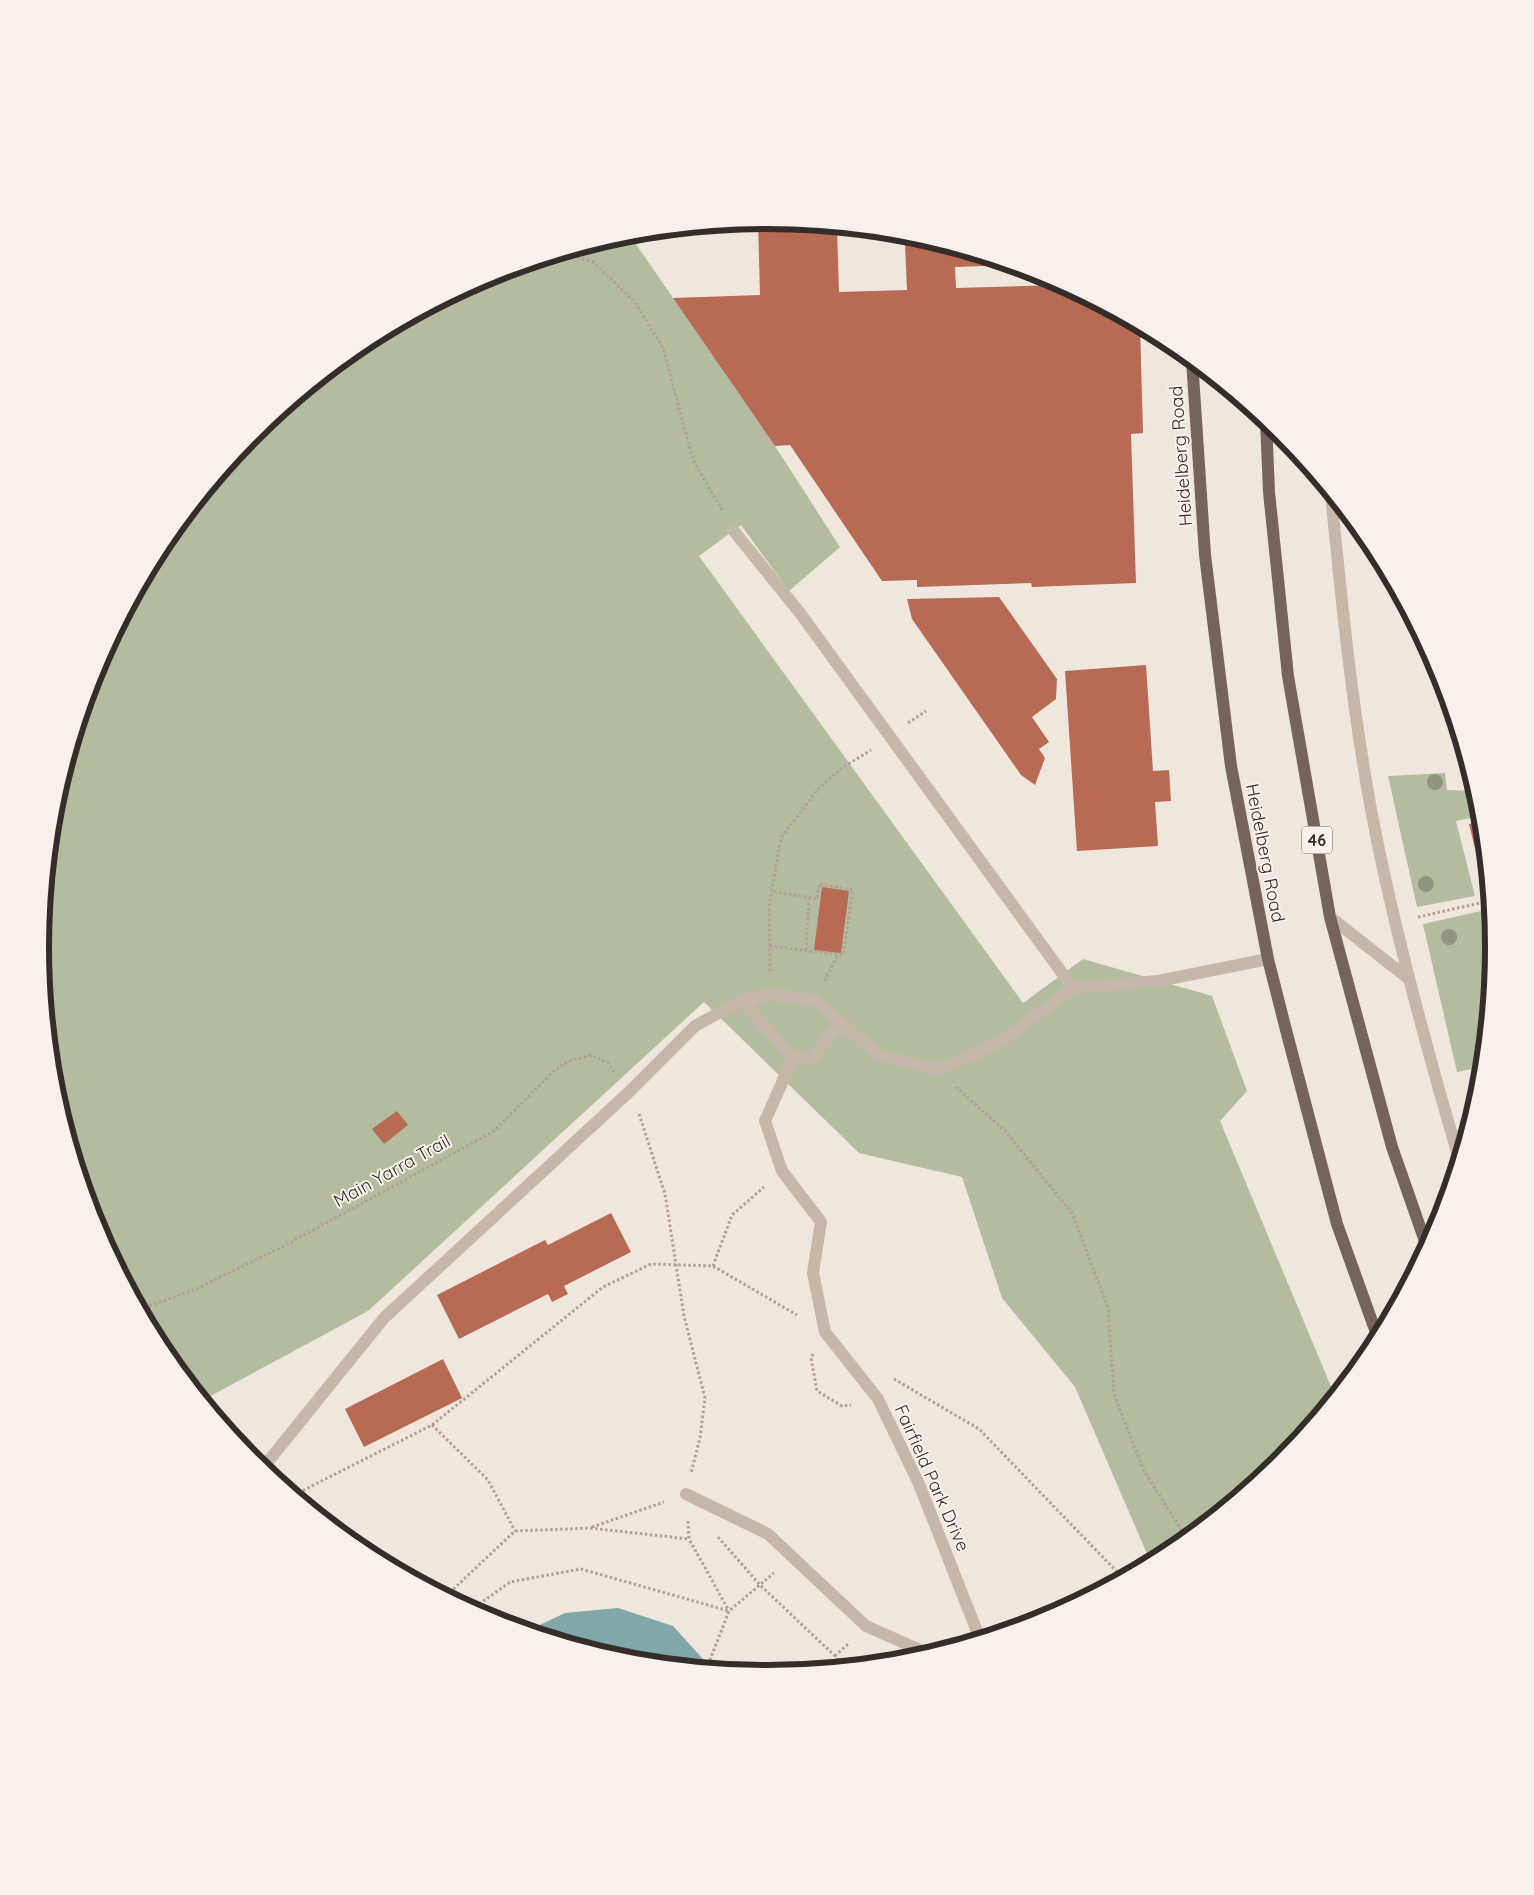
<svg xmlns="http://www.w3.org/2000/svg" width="1534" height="1895" font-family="Quicksand,sans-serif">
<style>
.green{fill:#b3bc9f}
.water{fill:#80a8a9}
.building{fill:#b76a54}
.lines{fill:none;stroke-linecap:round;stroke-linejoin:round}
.path{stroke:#b1a195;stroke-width:3;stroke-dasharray:2.5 2.5;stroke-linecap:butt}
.service{stroke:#c6b7ab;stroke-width:12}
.primary{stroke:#74645c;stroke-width:12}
.tree{fill:#91947e}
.labels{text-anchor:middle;stroke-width:4;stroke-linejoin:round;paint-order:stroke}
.shield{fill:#f7f1e9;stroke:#6e6863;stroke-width:1}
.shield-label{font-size:16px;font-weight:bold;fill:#342d29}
.street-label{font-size:18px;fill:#342d29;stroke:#f7f1e9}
.rim{fill:none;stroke:#342d29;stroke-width:6}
</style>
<rect width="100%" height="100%" fill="#efe7de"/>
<!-- green -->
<path class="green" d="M629,234L775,446L840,547L789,591L741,525L699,556L1023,1003L1083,959L1212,996L1247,1091L1220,1121L1335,1396L1281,1462L1171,1552L1151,1563L1075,1387L1002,1298L962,1177L859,1153L704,1002L368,1311L203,1400L162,1351L95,1225L54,1089L40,947L54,805L95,669L163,543L253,433L363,343L489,276Z
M1445,773L1447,790L1474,791L1481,816L1456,821L1475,896L1417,907L1388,776Z
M1490,909L1494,948L1482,1067L1457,1072L1423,924Z"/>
<!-- water -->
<path class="water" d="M618,1608L673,1626L712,1669L625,1660L527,1631L565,1613Z"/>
<!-- building -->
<path class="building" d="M758,221L837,227L839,292L907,290L905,244L938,243L985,257V266L955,267L956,288L1062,285L1140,326L1143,433L1131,434L1136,583L1032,587L1031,583L917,587V580L882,581L790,445L775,446L673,298L760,295Z
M999,597L1057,679L1056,699L1032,717L1049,742L1039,749L1045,758L1035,785L1021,775L912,619L907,599Z
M1146,665L1153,771L1169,770L1171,801L1155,802L1158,846L1077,851L1065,671Z
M1482,821L1488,885H1484L1469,824Z
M822,887L849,891L841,953L814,950Z
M53,1076L63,1108L60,1109L54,1089Z
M397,1111L408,1125L384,1144L372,1129Z
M611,1213L631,1252L564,1286L568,1294L552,1302L548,1294L459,1339L437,1295L545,1240L548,1245Z
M443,1359L462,1398L364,1447L345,1409Z"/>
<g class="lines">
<!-- path -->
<path class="path" d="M563,253L593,262L635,302L663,348L693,460L722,510
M908,723L926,711
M1418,917L1489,901
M770,946L843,955L853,890L819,884L817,899L771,891
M806,950L809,898
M770,971L769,907L781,838L819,788L842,768L871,750
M825,981L838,954
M956,1087L1006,1132L1072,1213L1108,1308L1114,1394L1143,1469L1187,1539
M639,1114L665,1194L684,1316L705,1398L700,1438L691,1473
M713,1266L732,1215L764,1187
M140,1309L194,1290L284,1246L494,1131L554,1071L567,1062L591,1055L608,1063L615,1074
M813,1354L811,1358L817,1391L842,1406L851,1405
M894,1379L979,1429L1123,1578
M432,1425L488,1480L515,1531
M294,1495L432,1425L603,1287L651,1264L713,1266L797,1315
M688,1521L689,1539L729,1611
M592,1527L664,1502
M718,1537L760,1585L835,1656L842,1667
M446,1596L515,1531L590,1528L689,1539
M471,1610L510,1582L581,1569L729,1611
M835,1656L849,1643
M708,1665L729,1611L774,1573"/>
<!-- service -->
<path class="service" d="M1331,494C1342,606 1353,719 1375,830C1397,941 1427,1050 1459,1159
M733,530L800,613L1073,988
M1330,917L1409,979
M742,1000L793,1058
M793,1058L765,1121L782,1171L821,1222L813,1273L825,1332L878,1399L919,1484L980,1639
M793,1058H812L841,1023
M262,1469L384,1318L628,1093L695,1026L742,1000L770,994L815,1000L878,1055L935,1069L945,1067L1001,1041L1073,988L1158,981L1268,959
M686,1494L768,1534L866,1626L929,1654"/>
<!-- primary -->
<path class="primary" d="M1192,360L1205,555L1231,766L1268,959L1286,1030L1337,1224L1378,1338
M1266,421L1269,492L1288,676L1330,917L1392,1147L1427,1247"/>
</g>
<!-- trees -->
<g class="tree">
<circle cx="1435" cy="782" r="8"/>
<circle cx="1426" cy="884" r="8"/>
<circle cx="1449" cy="937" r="8"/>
</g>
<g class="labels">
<!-- shield labels -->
<rect class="shield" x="1302" y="826.5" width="30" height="27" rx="4"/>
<g class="shield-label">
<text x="1317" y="846">46</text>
</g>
<!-- street labels -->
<g class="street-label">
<text transform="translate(1181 456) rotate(-94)" y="6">Heidelberg Road</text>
<text transform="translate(1265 853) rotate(79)" y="6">Heidelberg Road</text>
<text transform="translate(392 1171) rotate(-29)" y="6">Main Yarra Trail</text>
<text transform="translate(932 1478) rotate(66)" y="6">Fairfield Park Drive</text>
</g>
</g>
<!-- crop -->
<path d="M0 0H1534V1895H0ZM49 947a718 718 0 1 1 1436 0a718 718 0 1 1-1436 0Z" fill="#f7f1e9" fill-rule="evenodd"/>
<path class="rim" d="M49 947a718 718 0 1 1 1436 0a718 718 0 1 1-1436 0Z"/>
</svg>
